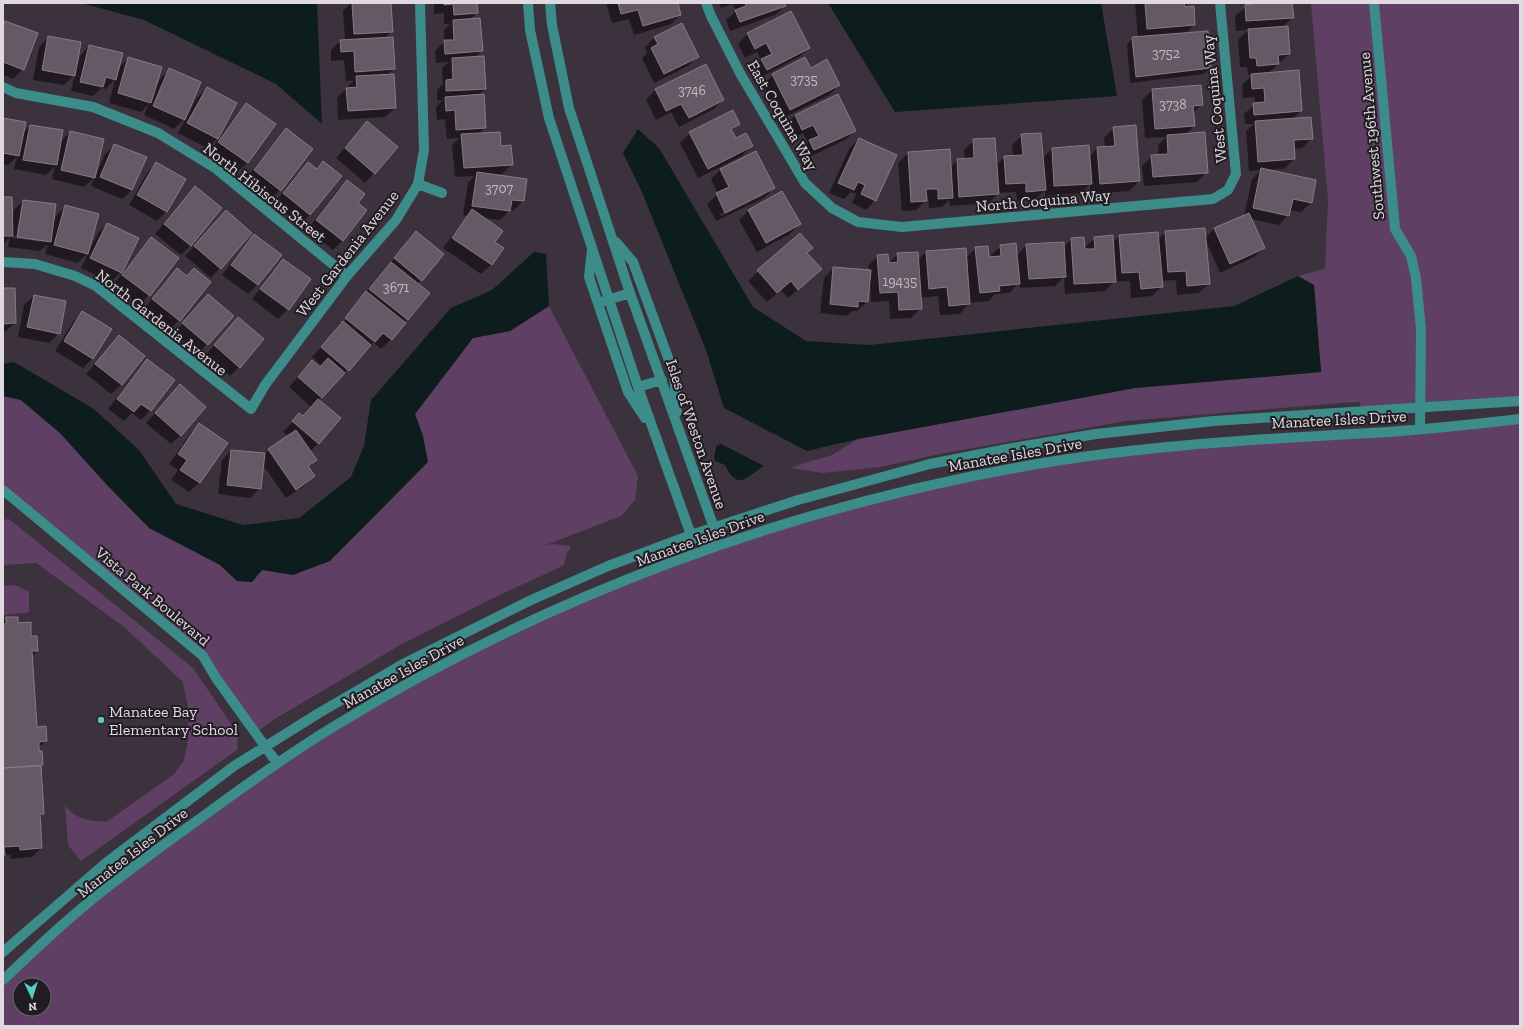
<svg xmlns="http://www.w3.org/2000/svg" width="1523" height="1029" font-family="'Zilla Slab',serif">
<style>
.green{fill:#603f64;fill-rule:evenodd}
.water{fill:#0d1d1d}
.shadow{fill:#0007;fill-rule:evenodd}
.building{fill:#645965;stroke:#867b87}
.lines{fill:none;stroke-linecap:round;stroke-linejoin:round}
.minor{stroke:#3c8c89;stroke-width:10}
.poi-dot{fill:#53cdca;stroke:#201c21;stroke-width:1.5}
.labels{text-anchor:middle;stroke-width:4;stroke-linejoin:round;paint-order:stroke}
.number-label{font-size:14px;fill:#c1bac1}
.street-label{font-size:16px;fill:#e0dae0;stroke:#201c21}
.poi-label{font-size:16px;fill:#e0dae0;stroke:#201c21;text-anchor:start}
</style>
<rect width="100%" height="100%" fill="#3c323d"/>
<!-- green -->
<path class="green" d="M1311,3H1520V401L1361,412L1360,402L1341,403L1126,421L939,454L880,467L823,473L791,468L798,465L832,455L858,439L1135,388L1321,372L1314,285L1298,276L1325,269L1328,200Z
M549,306L638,476L635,500L621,516L543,546L553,544L570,546V550L567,552L564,565L560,567L489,600L402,644L273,720L256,733L203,656L3,490V396L21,400L60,433L108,486L220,565L237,581L252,582L262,570L293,575L423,436L415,414L473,338L510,331Z
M1520,419V1026H3V980L119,878L333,727L535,619L803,517L1032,464ZM20,985H44V1009H20Z
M9,519L193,668L238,734L237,750L81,861L68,845L65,805C73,819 91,821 106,822L173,775L183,762L187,747L189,713L183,682L123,626L36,563L3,565V520Z
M15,585L29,592V612L26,613L3,615V586Z"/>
<!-- water -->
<path class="water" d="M81,3H317L322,124L276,84L144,20Z
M828,3H1101L1117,96L895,112Z
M638,129L659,148L753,307L806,341L870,345L1234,306L1298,276L1314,285L1321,372L1135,388L858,439L807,451L724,408L706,350L641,190L623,153Z
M534,252L546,254L549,306L510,331L473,338L415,414L423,436L428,462L330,561L293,575L262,570L252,582L237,581L220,565L149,528L108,486L60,433L21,400L3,396V364L14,362L94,409L139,450L176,504L243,525L299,518L351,477L364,446L371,400L451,308L492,290Z
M721,444L764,466C746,477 738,492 725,465L715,461L714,456C716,452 715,449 717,445Z"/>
<!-- shadow -->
<path class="shadow" d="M351,3H390L392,31L385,38L394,69L387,75L395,108L385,117L338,120L337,98L354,80L346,81L344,60L331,61V50L340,41L345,40L343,11Z
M434,3H476L477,13L470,19L482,51L475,57L485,89L478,96L485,128L478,134L500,147L512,164L502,174L496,175L526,179L523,201L513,211L510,210L500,220L483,218L494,242L502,248L491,265L481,274L443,248L467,216L463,215L468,183L474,176L455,177L452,145L459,138L447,139L445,119L437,120L436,107L443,100L437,101V90L443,84L442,68L449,62L436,63L435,51L444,42V30L450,24H444V13L434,14Z
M606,3H677L680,15L671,24L634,35L629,19L612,23Z
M719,3H784L785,6L775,15L730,31L726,20L736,11L733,4L721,8Z
M1135,3H1188L1183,8L1194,25L1185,34L1207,32L1210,68L1204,74L1130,83L1127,44L1133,38L1138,37Z
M1246,3H1291L1293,17L1282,28L1289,54L1268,74L1301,111L1293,119L1312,138L1302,148L1293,149L1294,159L1284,169L1267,170L1315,181L1311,203L1301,212L1289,210L1288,215L1279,225L1251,219L1264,248L1254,257L1220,273L1206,241L1209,284L1199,293L1177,295L1176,280L1161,281L1162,286L1152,296L1131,298L1130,281L1114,282L1105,291L1065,294L1064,277L1055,286L1020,288L1019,283L1009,293L995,294L989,301L969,303L960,314L940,315L938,296L920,298L921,308L911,318L890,319L889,301L871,302L870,285L867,302L857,311H852L847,316L820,313L824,278L833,268L869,271L868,266L878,256L888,264L898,254L917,261L926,252L965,249L966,258L976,248L988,258H991V255L1001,246L1016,256L1027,245L1063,247L1072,239L1084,248L1095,238L1112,243L1119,236L1158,239L1166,232L1205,238L1214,229L1244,216L1252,179L1261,170L1249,171L1246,131L1254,124H1245L1244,114L1255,104L1254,97L1243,98L1242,85L1252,75H1248L1247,67H1240L1238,40L1248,30L1236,31L1235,16L1247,6Z
M790,12L809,48L799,57L757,79L752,70L761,61L757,52L745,58L738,44L747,34Z
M6,22L23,69L13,79L3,75V24Z
M49,37L76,64L78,65L80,56L89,46L118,69L128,58L156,88L160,79L169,70L184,119L174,129L144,115L149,104L141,112L109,103L115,79L106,89L101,88L93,96L71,91L75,74L64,85L33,80L39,47Z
M654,38L698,56L688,66L654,83L642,58L647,53L645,47Z
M706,65L723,100L714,109L679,127L671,112L656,120L646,100L655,90Z
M810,69L839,85L829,95L781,119L763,85L773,75Z
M1200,87L1201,105L1193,113L1194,126L1186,134L1207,172L1197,182L1144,186L1142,166L1152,156H1159L1158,145L1166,137L1145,138L1142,100L1152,90Z
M207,88L236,103L217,139L207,148L178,133L197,98Z
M838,95L855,131L845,140L805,159L800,150L808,143L803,133L792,139L786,125L795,115Z
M246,104L274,124L247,163L237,172L209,152L237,114Z
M3,119L23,133L30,126L59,143L70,132L95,177L84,187L52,179L55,166L46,175L14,169L17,157L8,165L3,164Z
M739,124L731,131L736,139L751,146L742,156L698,178L680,143L690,133Z
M1114,128L1139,181L1129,191L1090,194V184L1081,193L1045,196V190L1035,200L1017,201L1016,192L999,193L989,203L950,206L949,200L942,207L929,208L928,198H926V200L916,210L902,211L898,163L908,153L950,168L957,160H965L964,150L974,140L996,165L1005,157L1013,156L1012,145L1022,135L1042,159L1052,149L1089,157L1097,148L1105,147L1104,138Z
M286,130L280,190L270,200L245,180L277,139Z
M358,132L374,173L365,183L336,158Z
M859,139L875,200L866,210L852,203L856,194L851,192L844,199L829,193L849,149Z
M115,145L132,190L122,199L91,186L105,154Z
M756,152L774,188L764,198L716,221L707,204L718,194L711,179L720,170ZM764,193V195L721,216L720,214Z
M324,162L310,215L300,224L274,203L298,173L308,163L316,170Z
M156,164L185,180L166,212L157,221L129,205L147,173Z
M347,181L357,203L343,240L333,250L307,230L337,191Z
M195,188L191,245L181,255L155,234L185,197Z
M3,198L11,217H13L14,210L23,201L54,222L56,216L66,206L88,253L77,263L45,254L48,244L40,251L8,247L10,237L3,244ZM13,236L43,240V242L12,238Z
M226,211L220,268L211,278L185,256Z
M748,211L799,224L790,234L757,252L739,220Z
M107,224L121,272L111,282L81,268L98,233Z
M417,233L443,254L417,284L407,319L391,339L381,349L373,342L318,401L339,419L310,452L315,460L308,468L314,476L304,486L286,498L263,465L260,488L250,498L218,494L222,460L231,451L264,454L288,436L283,432L299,415L302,417L311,407L289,387L303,371L320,368L322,366L312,357L337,329L336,328L341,322L343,323L360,302H358L381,273Z
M800,234L806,253L811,279L788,298L781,290L767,302L748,281Z
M255,236L280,255L257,285L248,294L222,275L245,245Z
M151,239L177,258L149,295L140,305L113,285L142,248Z
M283,260L310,279L288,309L278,319L252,299L274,270Z
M194,269L179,320L169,330L144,309L167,279L177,270L186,277Z
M3,289L15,323L5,332H3Z
M34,296L59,333L49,343L18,337L24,305Z
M199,305L207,344L198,354L174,333Z
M82,312L93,358L83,368L55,351L73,322Z
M238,318L239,367L230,376L205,356Z
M119,336L144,356L121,385L111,394L86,374Z
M147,360L174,380L150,411L141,420L132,413L124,421L108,409L138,370Z
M180,385L181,435L171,444L146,423Z
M200,424L227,443L199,483L189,492L171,480L178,470L169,464L190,434Z
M6,618L18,624L30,637L37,651L32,656L37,728L46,741L38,748L42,765L40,767L43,814L39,817L41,848L32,857L11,859L10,855H3V622Z"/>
<!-- building -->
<path class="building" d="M352,3H391L393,32L354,34Z
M444,3H477L478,13L454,15L453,4L444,5Z
M618,3H678L681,15L643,26L638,10L621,14Z
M745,3H785L786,6L740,22L735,10L746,6Z
M1145,3H1184L1185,7L1194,6L1195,25L1147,29Z
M1256,3H1292L1294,18L1246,21L1245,5Z
M791,11L810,48L767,70L761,59L772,54L766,43L755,49L747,33Z
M480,18L483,51L445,54L444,40H454L453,20Z
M5,21L38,33L24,70L3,62V27Z
M682,23L699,57L664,74L651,48L658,44L654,37Z
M1288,26L1290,54L1278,55L1279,64L1257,66L1256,58H1250L1248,29Z
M1208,31L1211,68L1136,77L1132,37Z
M48,36L81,42L75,76L42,70Z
M393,37L395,69L355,72L354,51L341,52L340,40Z
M89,45L123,53L116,80L106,77L103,87L80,82Z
M484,56L486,89L446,91V80L453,79L452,58Z
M128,57L162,67L151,103L118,93Z
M805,57L811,68L827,59L840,85L790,110L772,74Z
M706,64L724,100L689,118L681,104L666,111L655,89Z
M169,68L201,82L185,120L153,106Z
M1299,70L1302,111L1254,115L1253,103L1265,102L1264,88L1252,89L1251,74Z
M394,74L396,108L348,111L346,88L357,87L356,76Z
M1201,85L1203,105L1193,106L1195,126L1155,129L1152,89Z
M207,87L237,103L218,139L187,123Z
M484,94L486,128L456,130L455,110L446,111L445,97Z
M838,94L856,131L814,150L809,140L819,136L813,125L802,130L795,115Z
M246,103L276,124L248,163L218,142Z
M733,110L740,124L731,129L736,138L746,133L753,146L708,169L689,132Z
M1311,117L1313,139L1294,140L1295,159L1258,162L1255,121Z
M3,118L26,122L19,156L3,153Z
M367,121L398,147L375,174L345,148Z
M30,125L63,130L57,165L23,160Z
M1136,125L1140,181L1100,184L1097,147L1115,146L1113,127Z
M286,128L313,149L281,191L254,170Z
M70,131L104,139L95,178L61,170Z
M500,132L501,146L511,145L513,165L464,168L461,134Z
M1205,132L1208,173L1153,177L1151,155L1168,154L1167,135Z
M1041,133L1046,190L1026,192V183L1006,184L1004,156L1023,155L1021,134Z
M859,138L897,155L876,201L861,194L865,185L858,182L854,190L838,183Z
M995,138L999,194L959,197L957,159L974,158L973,139Z
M114,144L147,157L132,190L100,177Z
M1089,145L1092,184L1054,186L1052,148Z
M950,149L953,198L938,199V189H926L927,201L911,202L908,152Z
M756,151L775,188L725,213L716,193L729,187L720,169Z
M323,161L342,176L310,215L283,193L308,162L317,169Z
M156,162L186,179L167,212L137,195Z
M1261,168L1316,180L1312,203L1293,199L1289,216L1253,208Z
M477,172L527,179L524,201L512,200L510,211L472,206Z
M347,180L365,194L358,203L367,210L343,241L316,220Z
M195,186L222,208L191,246L164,224Z
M782,191L801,224L766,243L748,210Z
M3,197H12L13,236H3Z
M23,200L56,204L51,242L17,237Z
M65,205L99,214L88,254L54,245Z
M472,209L503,231L495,242L504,248L492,265L452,238Z
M226,210L252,233L221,269L194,246Z
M1249,213L1265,248L1230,264L1214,228Z
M107,223L139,238L122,273L90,258Z
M1205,228L1210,284L1187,286L1186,271L1168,272L1165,231Z
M416,231L444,254L422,281L394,258Z
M1158,232L1163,287L1141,289L1139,272L1122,273L1119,235Z
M800,233L813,248L807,253L822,269L798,290L791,281L777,293L757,270Z
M254,234L282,255L258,285L231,265Z
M1113,235L1116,282L1074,284L1071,238L1084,237L1085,249H1095L1094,237Z
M151,237L179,258L150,296L122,275Z
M1064,242L1066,277L1029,279L1026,244Z
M1016,243L1020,284L999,286L1000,291L980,293L975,247L988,246L989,257L1001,256L1000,245Z
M966,248L970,304L949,306L947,287L929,289L926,251Z
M918,252L922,309L899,310L898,292L880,293L877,255L888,254L889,263L898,262L897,253Z
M283,259L311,279L289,310L260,289Z
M391,262L430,293L408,320L369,289Z
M833,267L871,270L868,302L858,301V307L830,304Z
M177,268L187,276L194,268L211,282L180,321L152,299Z
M3,288H15L16,323L3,324Z
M366,291L406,323L392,340L383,333L375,342L345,318Z
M208,294L234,316L208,345L182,323Z
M34,295L66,301L60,334L27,327Z
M82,311L112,329L93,359L64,341Z
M238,317L264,339L240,368L214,345Z
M343,321L371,345L349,371L321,347Z
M119,335L145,356L122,385L95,364Z
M328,358L345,373L322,398L298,377L312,360L320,367Z
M147,359L175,380L151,411L141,404L134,412L117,399Z
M180,384L206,407L181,436L155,413Z
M318,399L341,418L319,444L292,421L299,413L303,416Z
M199,423L228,443L200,483L180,470L187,460L178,454Z
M296,430L317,460L308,466L315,476L296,490L268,449Z
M231,450L265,453L261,489L227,485Z
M6,617H18V623L31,622V636H37L38,651H32L37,727L46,726L47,741L39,742V751H42L43,765L3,768V624H6Z
M41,766L44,814H40L42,848L20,850V846L4,847L5,855H3V768Z"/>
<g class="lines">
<!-- minor -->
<path class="minor" d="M528,3L530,30L549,118L638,387L691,535L710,548
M550,3L552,25L569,108L630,293L714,528L710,548
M706,3L711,16L741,75L805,183L832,208L858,222L902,227L1213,199L1228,190L1236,174L1220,3
M1374,3L1395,229L1411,256L1416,278L1421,330L1420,429
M3,87L16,93L93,107L158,133L215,168L347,276
M418,184L442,193
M616,242L633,262L674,374L677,412
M592,250L589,277L628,392L645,418
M3,262L35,264L75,276L96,286L251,409L265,385L347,276L396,220L418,184L424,150L420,3
M604,301L630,293
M638,387L662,380
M3,490L203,656L216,678L277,763
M3,952L107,862L234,766L319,713L403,664L529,601L608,566L691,535L798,500L930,464L1012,448L1096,434L1213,421L1520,401
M3,980C41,944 80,907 122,876C150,854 180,833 209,812C250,782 290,753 333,727C546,596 785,508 1031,465C1149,444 1268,439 1387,432C1432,429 1476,424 1520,419"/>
</g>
<!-- markers -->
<circle class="poi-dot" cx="101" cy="720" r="4"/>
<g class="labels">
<!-- number labels -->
<g class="number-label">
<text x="1166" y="58">3752</text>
<text x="804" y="84">3735</text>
<text x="692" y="95">3746</text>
<text x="1173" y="109">3738</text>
<text x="499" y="193">3707</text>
<text x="900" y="286">19435</text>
<text x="396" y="292">3671</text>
</g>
<!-- street labels -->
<g class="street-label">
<text transform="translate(1214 99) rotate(-96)" y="6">West Coquina Way</text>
<text transform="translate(783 115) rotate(60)" y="6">East Coquina Way</text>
<text transform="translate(1371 136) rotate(-95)" y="6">Southwest 196th Avenue</text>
<text transform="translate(265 192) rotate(38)" y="6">North Hibiscus Street</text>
<text transform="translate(1043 200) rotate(-5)" y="6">North Coquina Way</text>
<text transform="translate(347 253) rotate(-52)" y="6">West Gardenia Avenue</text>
<text transform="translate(162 322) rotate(38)" y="6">North Gardenia Avenue</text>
<text transform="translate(1339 419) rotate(-3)" y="6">Manatee Isles Drive</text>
<text transform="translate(697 434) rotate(71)" y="6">Isles of Weston Avenue</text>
<text transform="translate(1015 454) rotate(-10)" y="6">Manatee Isles Drive</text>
<text transform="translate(700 538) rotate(-20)" y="6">Manatee Isles Drive</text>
<text transform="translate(153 596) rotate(40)" y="6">Vista Park Boulevard</text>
<text transform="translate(403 671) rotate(-29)" y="6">Manatee Isles Drive</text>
<text transform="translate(132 852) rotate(-38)" y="6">Manatee Isles Drive</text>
</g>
<!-- poi labels -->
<g class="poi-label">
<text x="109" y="717">Manatee Bay<tspan x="109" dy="18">Elementary School</tspan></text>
</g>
</g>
<!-- border -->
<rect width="1523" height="1029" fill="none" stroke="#e0dae0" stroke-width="8"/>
<!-- north arrow -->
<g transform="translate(32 997) rotate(176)"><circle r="19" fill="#201c21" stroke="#6d686d"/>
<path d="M0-3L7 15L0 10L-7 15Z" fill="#53cdca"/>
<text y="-6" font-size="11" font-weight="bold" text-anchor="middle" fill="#e0dae0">N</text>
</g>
</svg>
